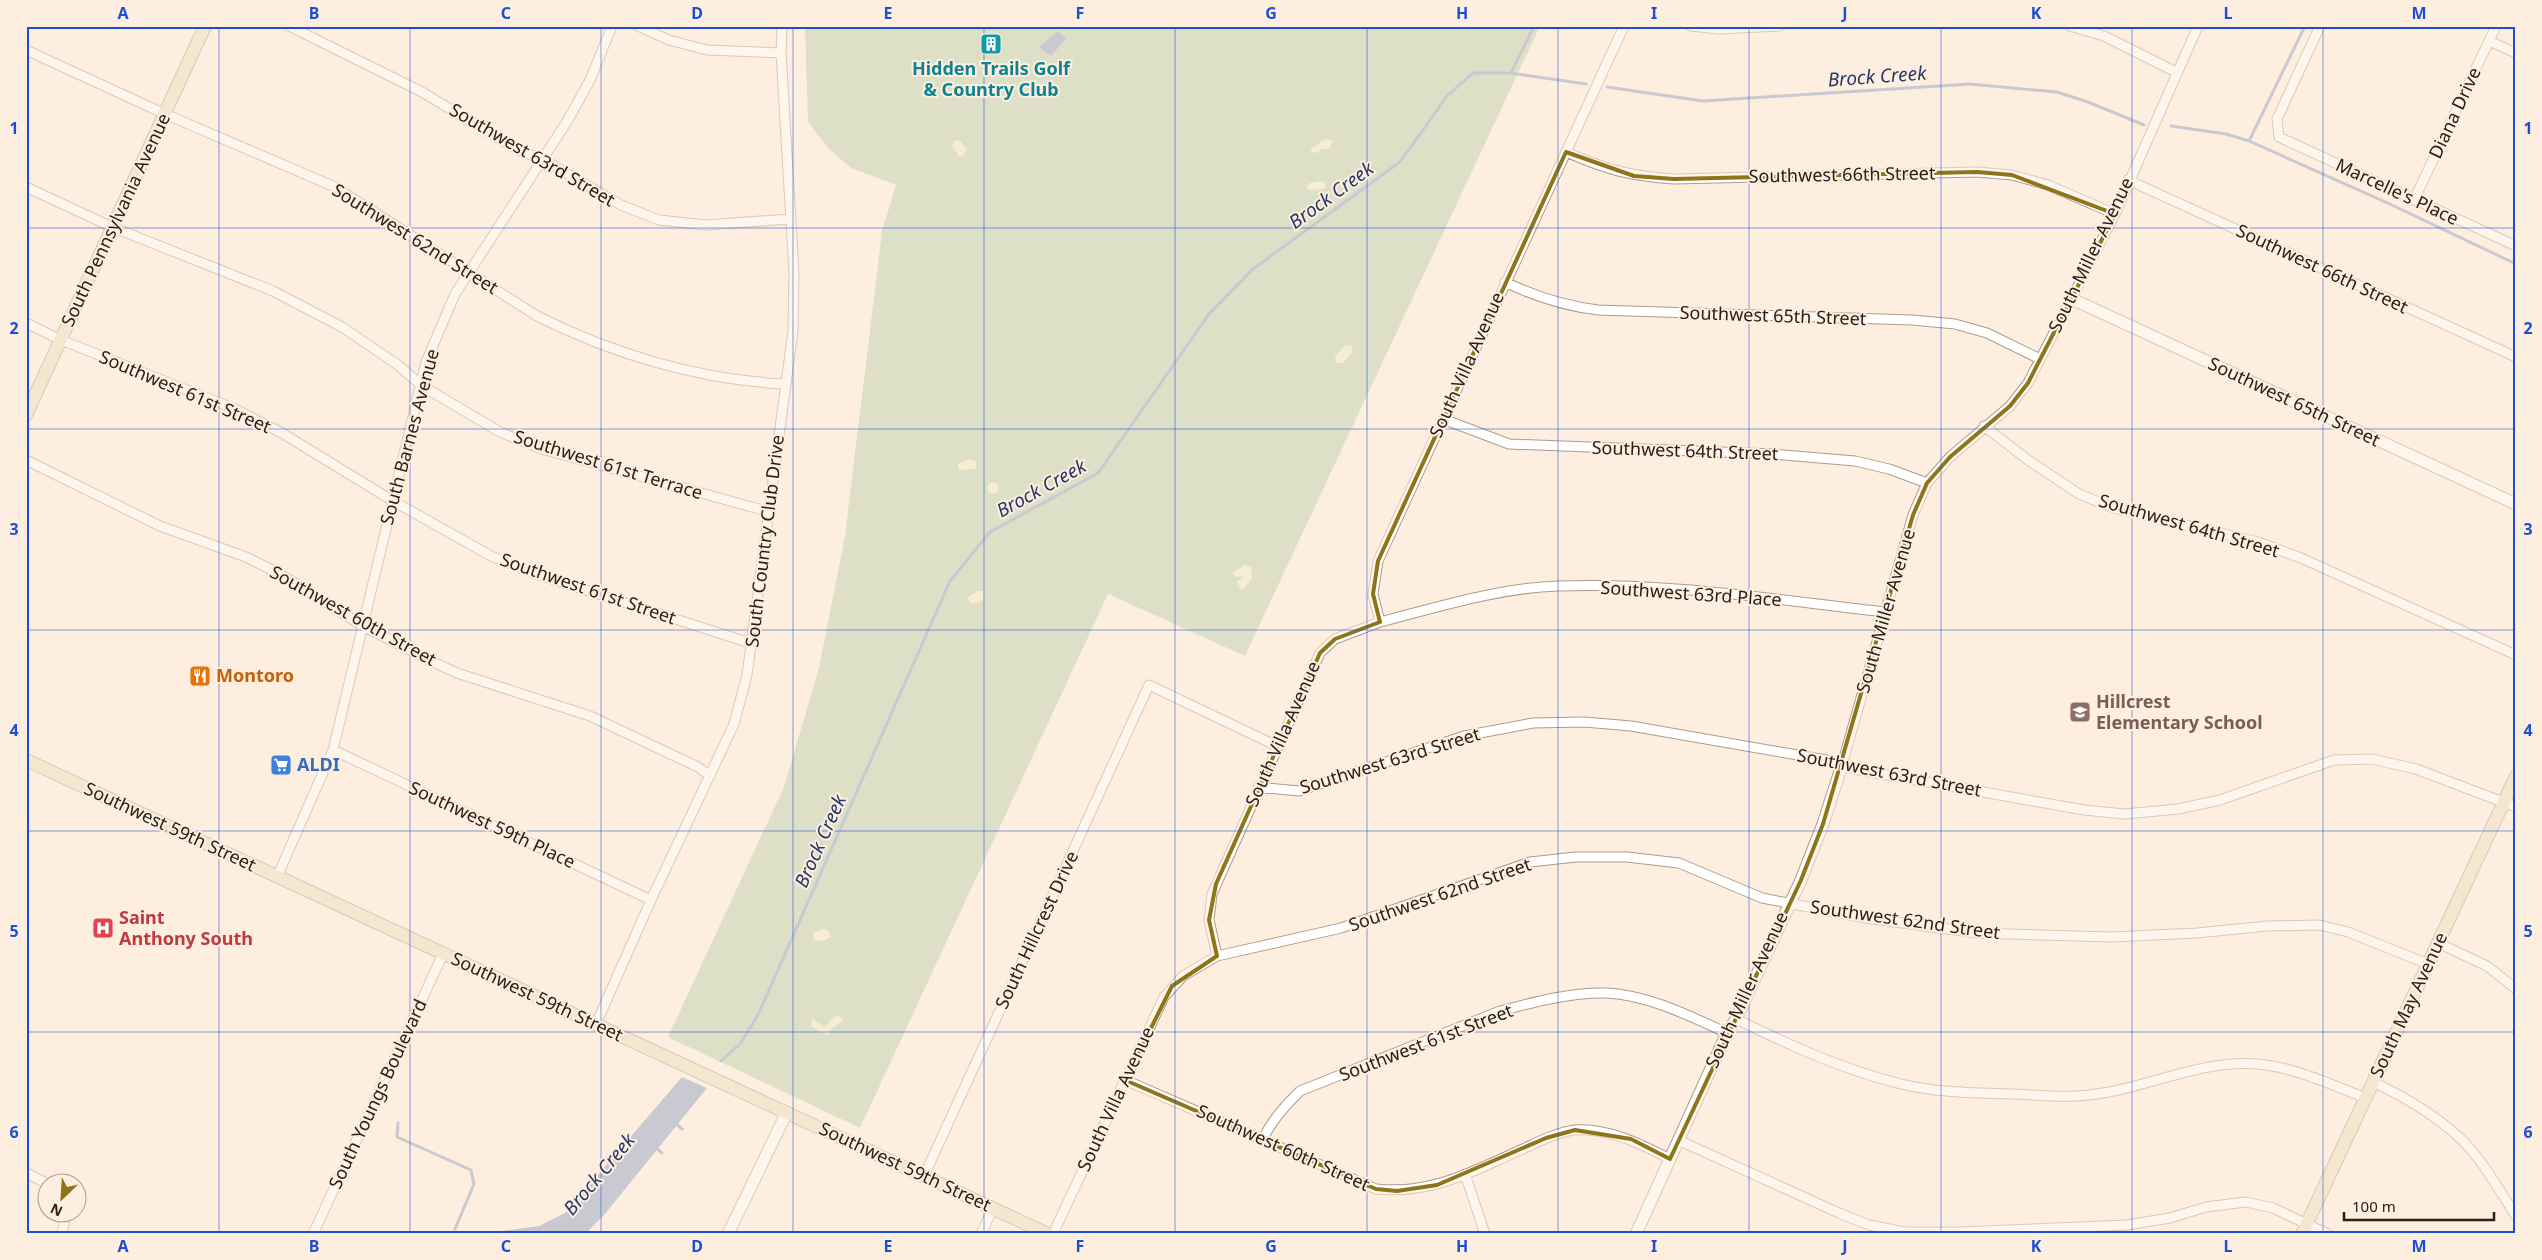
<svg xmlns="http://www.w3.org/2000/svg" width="2542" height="1260" font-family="'Noto Sans',sans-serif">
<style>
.green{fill:#b5cdab}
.sand{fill:#f1e8c2}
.water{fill:#8b9dc0}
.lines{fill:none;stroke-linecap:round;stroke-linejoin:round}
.stream{stroke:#8b9dc0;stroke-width:3}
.minor-casing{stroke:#ae9c8a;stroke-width:11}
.tertiary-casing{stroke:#ae9c8a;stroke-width:13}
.secondary-casing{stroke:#ae9c8a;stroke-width:14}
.minor{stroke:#fff;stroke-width:9}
.tertiary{stroke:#fff;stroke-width:11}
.secondary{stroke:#eadcbf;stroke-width:12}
.marked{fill:none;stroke:#8e7519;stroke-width:4;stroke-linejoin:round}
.grid{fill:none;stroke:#1d4ed8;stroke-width:1;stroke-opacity:0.55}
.labels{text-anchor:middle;stroke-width:4;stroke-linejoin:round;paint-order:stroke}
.culture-label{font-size:18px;font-weight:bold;fill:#0d838f;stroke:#feeedf}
.street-label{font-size:18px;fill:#28211a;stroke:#feeedf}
.food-label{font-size:18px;font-weight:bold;fill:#c56008;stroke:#feeedf;text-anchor:start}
.education-label{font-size:18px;font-weight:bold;fill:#785e54;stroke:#feeedf;text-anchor:start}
.shop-label{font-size:18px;font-weight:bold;fill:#366cbe;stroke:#feeedf;text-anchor:start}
.health-label{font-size:18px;font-weight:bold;fill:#be3a42;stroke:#feeedf;text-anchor:start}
.water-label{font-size:19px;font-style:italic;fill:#243967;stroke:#feeedf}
.neatline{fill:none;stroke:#1d4ed8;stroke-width:2}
.grid-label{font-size:16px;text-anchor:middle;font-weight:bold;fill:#1d4ed8}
</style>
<rect width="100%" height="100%" fill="#feeedf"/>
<!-- green -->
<path class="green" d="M805,26H1540L1245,656L1108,594L860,1128L668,1037L784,787L819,668L845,536L882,231L896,185L851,168L828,148L808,122Z"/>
<!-- sand -->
<path class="sand" d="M1326,139L1333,141L1329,149H1322L1318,153L1312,152L1310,149Z
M960,140L967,149L963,157L959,156L952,146L954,141Z
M1321,181L1326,184L1325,189L1310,190L1306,188L1310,183Z
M1346,345L1352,346V353L1342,363H1336L1335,357Z
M968,459L976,461V469L959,470L958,464Z
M987 488a6 6 0 1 1 12 0a6 6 0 1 1-12 0Z
M1244,565L1251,567L1252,578L1244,589H1241L1237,582L1243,576L1236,577L1233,573Z
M977,591H983L984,598L981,602L972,604L967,598Z
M824,929L829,931L831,937L823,941L814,940L813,933Z
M839,1015L843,1021L831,1029L828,1036L811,1026L812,1019L825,1027L835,1016Z"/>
<!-- water -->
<path class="water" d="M1058,31L1066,39L1051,56L1039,47Z
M682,1077L707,1088L604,1215L585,1234H479L539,1226L565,1213Z"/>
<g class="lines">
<!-- stream -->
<path class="stream" d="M1511,73L1534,26
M1607,87L1703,101L1970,84L2057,92L2088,102L2144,125
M2171,126L2226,134L2249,141L2392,205L2516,264
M2249,141L2305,26
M721,1061L740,1044L758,1015L950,581L990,532L1098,473L1209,314L1253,269L1400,162L1447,96L1473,73H1511L1586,84
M398,1123L397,1137L471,1170L474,1184L455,1229
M675,1123L682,1129
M655,1147L662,1153"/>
<!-- minor casing -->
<g class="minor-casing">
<path id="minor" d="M289,26L422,92L520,151L544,160L621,205L659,220L706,225L790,219
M638,26L669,40L707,50L781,53
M1691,26L1719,29L1779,26
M2070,26L2104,36L2176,72
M2320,26L2277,119L2279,137L2516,246
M2489,41L2516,53
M26,50L165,114L335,187L537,316C613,354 699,380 785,384
M1566,152C1607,170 1630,176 1674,179L1977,172L2012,175L2048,185L2115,214
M2128,180L2516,357
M26,187L112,227L273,291L342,327L398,365L422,386L500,432L542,449L770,512
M2414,200L2496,26
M1505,282C1536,297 1564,306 1598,310L1912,320L1955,324L1987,333L2040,359
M26,323L61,340L235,409L282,433L393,501L491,556L536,574L753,644
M1443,419L1509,444L1773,454L1855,461L1889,469L1927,483
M1984,426L2028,460L2079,494L2114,508L2258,542L2301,558L2516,655
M26,460L160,526L246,557L280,574L363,626L431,661L457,673L590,716L698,767L710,776
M1380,622C1438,607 1498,588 1558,586C1667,582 1777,600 1885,612
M333,750L651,900
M1842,765L1913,515L1927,483L1950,457L2010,406L2028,383L2115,214L2198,26
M1258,787L1299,791L1464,736L1533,723L1584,722L1631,726L1826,760L1858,770L1944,785L2084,810L2125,814L2178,809L2220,800L2334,760L2372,759L2416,769L2516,807
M277,877L333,750L426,362L455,294L568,120L590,80L612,26
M2438,943L2487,966L2516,989
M1217,956L1341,928L1530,862L1576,857H1627L1679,863L1762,898L1865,918L1977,933L2112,937L2197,933L2267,926L2319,925L2348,932L2428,964
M1736,1019C1789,1045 1844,1070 1901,1084C1938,1093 1977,1093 2015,1094C2035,1095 2055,1097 2075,1096C2137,1094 2195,1059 2257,1064C2295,1067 2331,1085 2366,1098
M596,1024L651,900L734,724L747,675L793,331L794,272L781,53L782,26
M1125,1080L1376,1189C1433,1195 1475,1170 1525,1148C1540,1141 1558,1132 1575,1130C1609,1128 1641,1144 1670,1159
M2373,1082C2405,1097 2434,1114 2460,1138C2482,1159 2499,1190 2516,1216
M1263,1139C1272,1120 1285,1106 1300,1091L1500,1011C1534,1002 1572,992 1607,993C1648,995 1690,1016 1727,1033
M1678,1140L1839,1213L1869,1225L1904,1232H1960L2127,1225L2170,1218L2206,1207L2246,1202L2273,1208L2328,1234
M26,1173L48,1184
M1465,1174L1485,1234
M924,1176L1149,685L1277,746
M62,1234L66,1212
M313,1234L443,954
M981,1234L993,1208
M1053,1234L1164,997L1183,976L1217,956L1209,920L1212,894L1320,653L1335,639L1380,622L1373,594L1378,561L1624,26"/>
</g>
<!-- tertiary casing -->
<g class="tertiary-casing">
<path id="tertiary" d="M2072,299L2516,504
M728,1234L787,1112
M1636,1234L1727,1033L1736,1019L1801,880L1823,824L1842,765"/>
</g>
<!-- secondary casing -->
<g class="secondary-casing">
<path id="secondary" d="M26,415L205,26
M26,760L1048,1234
M2302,1234L2516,776"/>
</g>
<!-- minor -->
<use href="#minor" class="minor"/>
<!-- tertiary -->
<use href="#tertiary" class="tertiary"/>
<!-- secondary -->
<use href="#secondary" class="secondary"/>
</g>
<!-- marked area -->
<path d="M0 0H2542V1260H0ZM1566,152L1634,176L1674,179L1977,172L2012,175L2115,214L2028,383L2010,406L1950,457L1927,483L1913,515L1823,824L1801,880L1670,1159L1631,1139L1575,1130L1546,1138L1437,1185L1397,1191L1376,1189L1125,1080L1172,986L1217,956L1209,920L1216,884L1320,653L1335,639L1380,622L1373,594L1378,561Z" fill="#feeedf" fill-opacity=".55" fill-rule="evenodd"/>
<path class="marked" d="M1566,152L1634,176L1674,179L1977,172L2012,175L2115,214L2028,383L2010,406L1950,457L1927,483L1913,515L1823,824L1801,880L1670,1159L1631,1139L1575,1130L1546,1138L1437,1185L1397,1191L1376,1189L1125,1080L1172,986L1217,956L1209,920L1216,884L1320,653L1335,639L1380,622L1373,594L1378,561Z"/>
<!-- grid -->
<path class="grid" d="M219,26V1234M410,26V1234M601,26V1234M793,26V1234M984,26V1234M1175,26V1234M1367,26V1234M1558,26V1234M1749,26V1234M1941,26V1234M2132,26V1234M2323,26V1234M26,228H2516M26,429H2516M26,630H2516M26,831H2516M26,1032H2516"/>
<!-- icons -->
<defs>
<g id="building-square" transform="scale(1.125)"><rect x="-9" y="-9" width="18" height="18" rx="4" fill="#0f9aa8" stroke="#feeedf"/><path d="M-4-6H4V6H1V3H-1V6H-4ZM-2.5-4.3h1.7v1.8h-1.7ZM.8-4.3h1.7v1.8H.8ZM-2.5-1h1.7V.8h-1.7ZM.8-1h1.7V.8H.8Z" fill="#fff"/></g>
<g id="restaurant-square" transform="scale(1.125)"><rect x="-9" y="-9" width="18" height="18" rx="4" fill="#e8710a" stroke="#feeedf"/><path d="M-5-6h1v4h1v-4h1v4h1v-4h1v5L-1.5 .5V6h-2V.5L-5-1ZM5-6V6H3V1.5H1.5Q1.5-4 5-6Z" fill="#fff"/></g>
<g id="school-square" transform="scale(1.125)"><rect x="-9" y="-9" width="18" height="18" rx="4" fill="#8d6e63" stroke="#feeedf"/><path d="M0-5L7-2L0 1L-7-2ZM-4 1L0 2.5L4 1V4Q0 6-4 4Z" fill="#fff"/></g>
<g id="supermarket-square" transform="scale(1.125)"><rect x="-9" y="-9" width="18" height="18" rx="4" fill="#3f7fe0" stroke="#feeedf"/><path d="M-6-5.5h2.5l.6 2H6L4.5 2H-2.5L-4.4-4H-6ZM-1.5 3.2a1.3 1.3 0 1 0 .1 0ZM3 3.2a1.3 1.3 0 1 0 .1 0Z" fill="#fff"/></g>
<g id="hospital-square" transform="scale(1.125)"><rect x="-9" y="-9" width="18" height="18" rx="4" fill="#e0444e" stroke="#feeedf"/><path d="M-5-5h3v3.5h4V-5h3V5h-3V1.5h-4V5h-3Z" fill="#fff"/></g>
</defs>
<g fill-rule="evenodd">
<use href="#building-square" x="991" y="44"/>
<use href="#restaurant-square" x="200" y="676"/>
<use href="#school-square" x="2080" y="712"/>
<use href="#supermarket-square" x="281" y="765"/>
<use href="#hospital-square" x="103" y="928"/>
</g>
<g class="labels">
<!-- culture labels -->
<g class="culture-label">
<text x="991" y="75">Hidden Trails Golf<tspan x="991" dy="21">&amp; Country Club</tspan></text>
</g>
<!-- street labels -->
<g class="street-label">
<text transform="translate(2455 113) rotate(-65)" y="6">Diana Drive</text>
<text transform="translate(532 155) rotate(30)" y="6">Southwest 63rd Street</text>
<text transform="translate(1842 175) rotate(-1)" y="6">Southwest 66th Street</text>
<text transform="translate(2397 192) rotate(25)" y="6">Marcelle's Place</text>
<text transform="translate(116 220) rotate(-65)" y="6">South Pennsylvania Avenue</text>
<text transform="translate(415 239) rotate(32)" y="6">Southwest 62nd Street</text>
<text transform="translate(2091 255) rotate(-64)" y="6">South Miller Avenue</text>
<text transform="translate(2322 269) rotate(25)" y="6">Southwest 66th Street</text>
<text transform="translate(1773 316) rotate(2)" y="6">Southwest 65th Street</text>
<text transform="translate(1467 365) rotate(-66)" y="6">South Villa Avenue</text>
<text transform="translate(185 392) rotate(23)" y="6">Southwest 61st Street</text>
<text transform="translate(2294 402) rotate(25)" y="6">Southwest 65th Street</text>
<text transform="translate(410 437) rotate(-75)" y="6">South Barnes Avenue</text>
<text transform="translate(1685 451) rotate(2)" y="6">Southwest 64th Street</text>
<text transform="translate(608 465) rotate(17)" y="6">Southwest 61st Terrace</text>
<text transform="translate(2189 526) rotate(16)" y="6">Southwest 64th Street</text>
<text transform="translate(765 541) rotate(-83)" y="6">South Country Club Drive</text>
<text transform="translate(588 589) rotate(19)" y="6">Southwest 61st Street</text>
<text transform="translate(1691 594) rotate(4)" y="6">Southwest 63rd Place</text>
<text transform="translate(1886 611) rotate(-74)" y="6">South Miller Avenue</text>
<text transform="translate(353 616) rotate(29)" y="6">Southwest 60th Street</text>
<text transform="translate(1283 734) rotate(-66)" y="6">South Villa Avenue</text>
<text transform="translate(1390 761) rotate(-17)" y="6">Southwest 63rd Street</text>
<text transform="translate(1889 773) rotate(11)" y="6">Southwest 63rd Street</text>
<text transform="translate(492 825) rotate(25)" y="6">Southwest 59th Place</text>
<text transform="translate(170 827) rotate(25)" y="6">Southwest 59th Street</text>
<text transform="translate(1440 895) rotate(-19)" y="6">Southwest 62nd Street</text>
<text transform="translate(1905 920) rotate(8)" y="6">Southwest 62nd Street</text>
<text transform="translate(1037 930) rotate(-65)" y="6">South Hillcrest Drive</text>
<text transform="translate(1747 990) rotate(-65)" y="6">South Miller Avenue</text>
<text transform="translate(537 997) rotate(25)" y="6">Southwest 59th Street</text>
<text transform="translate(2409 1005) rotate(-65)" y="6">South May Avenue</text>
<text transform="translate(1426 1043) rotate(-21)" y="6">Southwest 61st Street</text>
<text transform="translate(378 1094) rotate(-65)" y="6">South Youngs Boulevard</text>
<text transform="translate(1116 1099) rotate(-65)" y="6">South Villa Avenue</text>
<text transform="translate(1283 1148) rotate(24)" y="6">Southwest 60th Street</text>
<text transform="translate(905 1167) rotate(25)" y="6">Southwest 59th Street</text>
</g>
<!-- food labels -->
<g class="food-label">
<text x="216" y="682">Montoro</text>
</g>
<!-- education labels -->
<g class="education-label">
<text x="2096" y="708">Hillcrest<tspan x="2096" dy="21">Elementary School</tspan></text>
</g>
<!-- shop labels -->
<g class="shop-label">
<text x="297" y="771">ALDI</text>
</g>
<!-- health labels -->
<g class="health-label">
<text x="119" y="924">Saint<tspan x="119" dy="21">Anthony South</tspan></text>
</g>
<!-- water labels -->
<g class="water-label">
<text transform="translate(1877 76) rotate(-4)" y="7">Brock Creek</text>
<text transform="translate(1331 195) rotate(-36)" y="7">Brock Creek</text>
<text transform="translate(1041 488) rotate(-29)" y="7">Brock Creek</text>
<text transform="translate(820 841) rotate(-66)" y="7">Brock Creek</text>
<text transform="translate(599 1174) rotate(-50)" y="7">Brock Creek</text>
</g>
</g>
<!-- border -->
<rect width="2542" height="1260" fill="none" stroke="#feeedf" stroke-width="55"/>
<!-- north arrow -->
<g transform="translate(62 1198) rotate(205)"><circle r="24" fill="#feeedf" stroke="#a89c90"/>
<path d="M0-4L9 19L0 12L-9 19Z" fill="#8e7519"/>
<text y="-8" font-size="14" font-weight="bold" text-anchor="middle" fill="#28211a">N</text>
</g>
<!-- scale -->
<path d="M2344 1212v8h150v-8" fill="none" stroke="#28211a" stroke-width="2.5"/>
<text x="2352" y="1212" font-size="15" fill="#28211a" stroke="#feeedf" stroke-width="4" paint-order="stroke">100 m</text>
<rect x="28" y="28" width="2486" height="1204" class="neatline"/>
<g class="grid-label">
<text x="123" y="19">A</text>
<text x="314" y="19">B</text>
<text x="506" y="19">C</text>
<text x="697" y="19">D</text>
<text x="888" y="19">E</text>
<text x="1080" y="19">F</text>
<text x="1271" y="19">G</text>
<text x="1462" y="19">H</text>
<text x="1654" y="19">I</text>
<text x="1845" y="19">J</text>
<text x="2036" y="19">K</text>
<text x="2228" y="19">L</text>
<text x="2419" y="19">M</text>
<text x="14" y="134">1</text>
<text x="2528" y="134">1</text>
<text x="14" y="334">2</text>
<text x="2528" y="334">2</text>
<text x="14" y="535">3</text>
<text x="2528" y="535">3</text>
<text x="14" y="736">4</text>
<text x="2528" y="736">4</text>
<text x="14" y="937">5</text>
<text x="2528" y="937">5</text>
<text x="14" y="1138">6</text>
<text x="2528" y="1138">6</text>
<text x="123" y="1252">A</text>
<text x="314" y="1252">B</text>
<text x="506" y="1252">C</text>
<text x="697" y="1252">D</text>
<text x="888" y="1252">E</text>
<text x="1080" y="1252">F</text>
<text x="1271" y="1252">G</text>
<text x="1462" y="1252">H</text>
<text x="1654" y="1252">I</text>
<text x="1845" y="1252">J</text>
<text x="2036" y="1252">K</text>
<text x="2228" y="1252">L</text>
<text x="2419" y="1252">M</text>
</g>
</svg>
